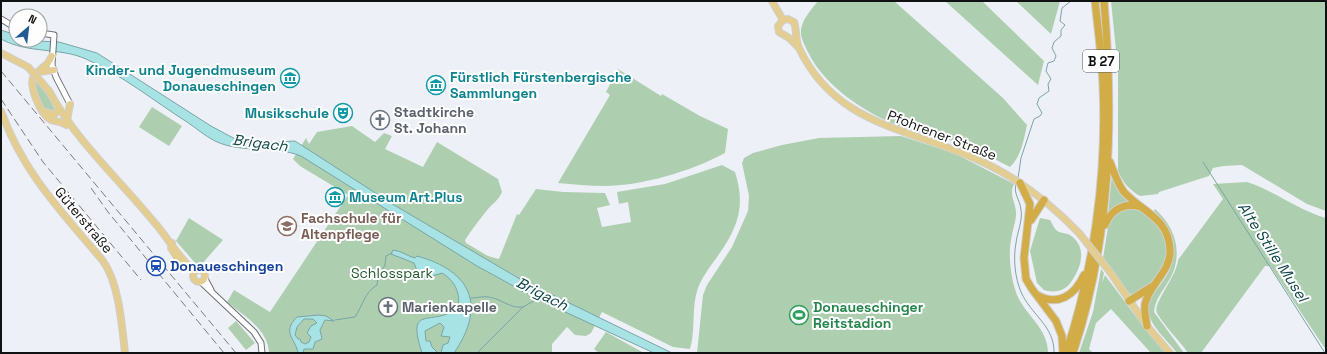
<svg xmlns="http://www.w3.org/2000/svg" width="1327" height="354" font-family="'Space Grotesk',sans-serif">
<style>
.green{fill:#adcfb0}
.water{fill:#a7e3e5;stroke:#7aa4a6;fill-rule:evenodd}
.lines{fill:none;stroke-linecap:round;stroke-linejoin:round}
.stream{stroke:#7aa4a6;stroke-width:1}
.minor-casing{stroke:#6e7076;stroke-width:7}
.major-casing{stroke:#cfcfd0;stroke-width:8}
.highway-casing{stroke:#cfcfd0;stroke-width:9}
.minor{stroke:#fff;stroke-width:5}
.major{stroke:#e4cd91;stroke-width:6}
.highway{stroke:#d2ac47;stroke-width:7}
.rail{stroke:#7a7b7f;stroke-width:1;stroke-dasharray:8 4;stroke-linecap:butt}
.major-bridge-casing{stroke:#cfcfd0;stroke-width:8;stroke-linecap:butt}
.major-bridge{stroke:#e4cd91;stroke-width:6}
.labels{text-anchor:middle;stroke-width:4;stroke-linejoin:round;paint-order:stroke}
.shield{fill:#fefefe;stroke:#57585a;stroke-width:1}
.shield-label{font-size:13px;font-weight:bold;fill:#101113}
.culture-label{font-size:14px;font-weight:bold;fill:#0d838f;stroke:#fefefe;text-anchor:end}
.worship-label{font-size:14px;font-weight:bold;fill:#5b616d;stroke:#fefefe;text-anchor:start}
.street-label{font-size:14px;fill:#101113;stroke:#fefefe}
.education-label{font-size:14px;font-weight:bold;fill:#785e54;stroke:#fefefe;text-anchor:start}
.transit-label{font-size:14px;font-weight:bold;fill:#164399;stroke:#fefefe;text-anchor:start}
.park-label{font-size:14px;fill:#24592d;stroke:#fefefe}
.leisure-label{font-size:14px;font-weight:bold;fill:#27864d;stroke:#fefefe;text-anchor:start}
.water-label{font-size:15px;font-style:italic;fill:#0e4547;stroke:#fefefe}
</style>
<rect width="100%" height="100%" fill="#eef0f7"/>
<!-- green -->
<path class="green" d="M818,1H894L1003,98L1027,125C1024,139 1021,157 1010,167C996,160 981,151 966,145C947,138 927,135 907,129C871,117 825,88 808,52C805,46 800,37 801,30C802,19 812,9 818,1Z
M945,1H982L1044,61L1038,85Z
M1016,1H1060L1051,34Z
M1111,1H1326V211L1307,204L1242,165L1223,166L1213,168L1209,176L1159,192L1158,194L1140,196C1129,190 1123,182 1118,171V70Z
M618,69L661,96L662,94L700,116L728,129L725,153C692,171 641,186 604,186C589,186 573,184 558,183L610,95L606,92Z
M35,79L46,91L55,110L49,113C38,104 35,93 35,79Z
M152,107L182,126L169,146L139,127Z
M352,126L375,142L384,133L392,136L385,149L423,167L437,142L498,179L502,192C498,201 494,202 488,209C480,219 472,229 465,240L466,243L488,256L499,259L517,214L519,215L536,189L563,192L605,193L610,205L597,208L602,227L631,222L628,202L619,204L617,192L665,184L722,165L735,172C746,206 738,228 717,257C710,267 702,277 698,288C691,307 696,329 690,349L673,347L602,312L591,333L586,336L575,335L567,327L552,344V353H269C268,329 244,316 227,302L234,290L270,312L348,195L300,166L293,159L306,138L309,144L317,132Z
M901,136L956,154L1014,184C1008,196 1017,203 1016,216C1015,224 1012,232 1011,240C1008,257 1011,279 1017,295C1026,316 1048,328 1048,353H697L703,295L707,285L732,247L748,211L749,196L742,163L744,158L753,153L782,145L819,138Z
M1112,174L1135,203L1108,214Z
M1247,182C1275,191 1298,210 1326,218V350L1270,266H1265L1201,353H1188C1179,340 1165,327 1157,313C1152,304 1177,276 1178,260L1223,199L1213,184Z
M1122,209H1140L1159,223L1167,241L1166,261L1153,284L1133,296L1123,288L1103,258L1109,221Z
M1155,209C1177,228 1184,257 1168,282C1162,292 1155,300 1154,312L1184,353H1177C1168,341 1149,325 1148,310C1148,296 1161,286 1167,275C1180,254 1173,227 1154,211Z
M189,218L223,240L201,265L196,264L176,241Z
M1040,218L1050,220C1052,223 1054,228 1056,230C1059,233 1064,233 1068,234C1088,245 1082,267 1071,282C1064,292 1054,293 1044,290L1037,283L1030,251Z
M1101,269L1104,273L1102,283L1105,275L1145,329L1166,353H1151L1111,309L1096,323L1089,349L1093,353H1079L1093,312Z
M236,321L255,343L246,350L228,328Z
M606,332L644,353H648H599L594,349Z"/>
<!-- water -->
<path class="water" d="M1,30L16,35V40L59,42L97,53L211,126L237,140L254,143L295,141L394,205L520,279L672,353H654L537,299L477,266L301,156C274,145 242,154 215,141C205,136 196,128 187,122C154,101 122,75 86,59C59,47 28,54 1,39Z
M393,250C402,251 407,256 415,258L417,256C471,271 487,305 454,353H441L443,345L448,343L450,337L441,336L444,327L440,323L425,331L426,341H430L432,347L438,353H422C405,301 434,329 458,307C461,293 454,280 442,273L429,277H423L418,273L414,263L391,254Z
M319,315L326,316L334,321L325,320L320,330L322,339L315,342L313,349H304L303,353H298C296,339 281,333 297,317ZM304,319H313L317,323L311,326L307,333L311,337L309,342L305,344L301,342L300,339H298L295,335L297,327Z"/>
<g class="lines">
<!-- stream -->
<path class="stream" d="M1203,162L1325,353
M1018,178L1021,158L1034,119L1040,116L1042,113L1037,104L1039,98L1049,91L1048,84L1051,79L1046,71L1048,63L1054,61L1056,56L1052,48L1054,42L1061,36V30L1065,25L1060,21L1062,8L1071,1
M1016,183C1013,194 1020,199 1021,210C1023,220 1017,233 1016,243C1013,258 1015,278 1021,292C1031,315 1055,326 1054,353
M471,298C477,298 483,296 489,297C502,299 510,309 523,307
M335,320L355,317C363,305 364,293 377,285L378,277L385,265L386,256L392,253
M477,353L523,307L537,299"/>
<!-- minor casing -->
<g class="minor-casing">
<path id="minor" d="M1,19L16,28
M40,33L54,35L52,65L56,77L70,104
M205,279L211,290
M201,282L254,332L261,343L262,353"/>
</g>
<!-- major casing -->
<g class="major-casing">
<path id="major" d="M772,1L783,20
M799,48L789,38L779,32L778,26L783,20L788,19L794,22C797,30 795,39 799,48C835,125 908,128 976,159C1015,176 1049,202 1079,233
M1,53L28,67
M52,56L48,63L34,75C28,85 40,114 51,120C56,122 61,121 66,125
M38,72L54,70
M49,91C76,141 118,178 154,222C166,235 182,263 195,271
M1,111C23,173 62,212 103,261C119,283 122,326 125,353
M46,112L54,115L58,110
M67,120L70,104
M172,243L171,248L180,262
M193 276a6 6 0 1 1 12 0a6 6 0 1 1-12 0Z
M1110,272L1147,326L1170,353"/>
</g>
<!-- highway casing -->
<g class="highway-casing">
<path id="highway" d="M1110,162C1114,172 1117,183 1124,192C1142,212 1169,218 1170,250C1171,272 1149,284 1145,304C1144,311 1146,319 1147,326
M1020,183L1030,204L1024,258L1026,279L1032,289L1056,321L1062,336L1063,353
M1031,220L1044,200
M1105,225C1111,209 1125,202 1141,207
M1037,295C1058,307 1075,295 1084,275
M1129,301L1151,287
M1066,353C1094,268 1107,175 1103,86C1102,58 1098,29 1095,1
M1073,353C1111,239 1114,120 1104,1"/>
</g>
<!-- minor -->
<use href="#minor" class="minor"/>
<!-- major -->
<use href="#major" class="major"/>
<!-- highway -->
<use href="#highway" class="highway"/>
<!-- rail -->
<path class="rail" d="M1,71L236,353
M1,99L43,162L141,280
M91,188L108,212L224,353"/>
<!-- major-bridge casing -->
<g class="major-bridge-casing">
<path id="major-bridge" d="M28,67L49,91
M1079,233L1110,272"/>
</g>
<!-- major-bridge -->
<use href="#major-bridge" class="major-bridge"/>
</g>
<!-- icons -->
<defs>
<g id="museum-ring" transform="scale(1)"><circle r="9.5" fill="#fefefe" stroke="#0f9aa8" stroke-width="1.5"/><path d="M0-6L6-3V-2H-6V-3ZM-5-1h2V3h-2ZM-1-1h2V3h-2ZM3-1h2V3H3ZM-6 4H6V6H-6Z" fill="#0f9aa8"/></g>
<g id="theatre-ring" transform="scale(1)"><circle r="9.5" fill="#fefefe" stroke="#0f9aa8" stroke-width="1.5"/><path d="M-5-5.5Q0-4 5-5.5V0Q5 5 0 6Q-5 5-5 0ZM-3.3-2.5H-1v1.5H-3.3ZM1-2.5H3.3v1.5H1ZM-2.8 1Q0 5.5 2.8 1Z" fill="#0f9aa8"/></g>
<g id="church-ring" transform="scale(1)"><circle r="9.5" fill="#fefefe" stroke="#6b7280" stroke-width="1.5"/><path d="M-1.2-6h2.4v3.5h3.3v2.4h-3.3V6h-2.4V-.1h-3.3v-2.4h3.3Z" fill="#6b7280"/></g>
<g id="university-ring" transform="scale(1)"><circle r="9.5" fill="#fefefe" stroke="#8d6e63" stroke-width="1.5"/><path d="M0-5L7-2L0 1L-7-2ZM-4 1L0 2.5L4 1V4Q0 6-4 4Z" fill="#8d6e63"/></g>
<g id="station-ring" transform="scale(1)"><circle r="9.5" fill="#fefefe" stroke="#1a4fb4" stroke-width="1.5"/><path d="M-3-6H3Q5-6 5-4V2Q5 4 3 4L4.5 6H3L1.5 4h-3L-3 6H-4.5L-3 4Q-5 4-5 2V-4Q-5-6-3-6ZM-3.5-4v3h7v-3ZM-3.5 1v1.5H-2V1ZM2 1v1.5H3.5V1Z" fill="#1a4fb4"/></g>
<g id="stadium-ring" transform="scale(1)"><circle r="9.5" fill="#fefefe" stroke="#2e9e5b" stroke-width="1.5"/><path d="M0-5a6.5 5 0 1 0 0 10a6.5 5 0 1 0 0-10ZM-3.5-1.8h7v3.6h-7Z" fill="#2e9e5b"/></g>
</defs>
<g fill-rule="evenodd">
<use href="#museum-ring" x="290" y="78"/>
<use href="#museum-ring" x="436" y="85"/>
<use href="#theatre-ring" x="343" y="113"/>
<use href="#church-ring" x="380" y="120"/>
<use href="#museum-ring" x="335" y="197"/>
<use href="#university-ring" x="287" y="226"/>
<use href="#station-ring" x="156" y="266"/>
<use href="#church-ring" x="388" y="307"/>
<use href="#stadium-ring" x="799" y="315"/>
</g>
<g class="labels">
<!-- shield labels -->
<rect class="shield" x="1083" y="50" width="36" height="22" rx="3"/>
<g class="shield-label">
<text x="1101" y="66">B 27</text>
</g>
<!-- culture labels -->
<g class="culture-label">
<text x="276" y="75">Kinder- und Jugendmuseum<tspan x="276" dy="16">Donaueschingen</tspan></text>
<text x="450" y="82" text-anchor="start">Fürstlich Fürstenbergische<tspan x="450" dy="16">Sammlungen</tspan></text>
<text x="329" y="118">Musikschule</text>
<text x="349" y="202" text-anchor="start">Museum Art.Plus</text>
</g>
<!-- worship labels -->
<g class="worship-label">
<text x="394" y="117">Stadtkirche<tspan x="394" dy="16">St. Johann</tspan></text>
<text x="402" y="312">Marienkapelle</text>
</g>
<!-- street labels -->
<g class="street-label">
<text transform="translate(942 135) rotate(21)" y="5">Pfohrener Straße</text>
<text transform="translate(84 220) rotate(50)" y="5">Güterstraße</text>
</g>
<!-- education labels -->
<g class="education-label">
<text x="301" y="223">Fachschule für<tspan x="301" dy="16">Altenpflege</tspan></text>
</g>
<!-- transit labels -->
<g class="transit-label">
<text x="170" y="271">Donaueschingen</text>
</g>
<!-- park labels -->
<g class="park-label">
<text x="392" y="278">Schlosspark</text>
</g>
<!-- leisure labels -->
<g class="leisure-label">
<text x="813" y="312">Donaueschinger<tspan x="813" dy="16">Reitstadion</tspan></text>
</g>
<!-- water labels -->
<g class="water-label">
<text transform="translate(260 143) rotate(7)" y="5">Brigach</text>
<text transform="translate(1273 252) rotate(57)" y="5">Alte Stille Musel</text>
<text transform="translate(542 294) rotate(27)" y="5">Brigach</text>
</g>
</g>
<!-- border -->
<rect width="1327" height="354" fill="none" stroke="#101113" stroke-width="4"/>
<!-- north arrow -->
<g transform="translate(28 28) rotate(28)"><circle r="19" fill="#fefefe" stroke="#9f9fa0"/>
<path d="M0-3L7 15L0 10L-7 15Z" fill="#215c93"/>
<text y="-6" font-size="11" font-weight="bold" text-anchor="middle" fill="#101113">N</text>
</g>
</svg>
